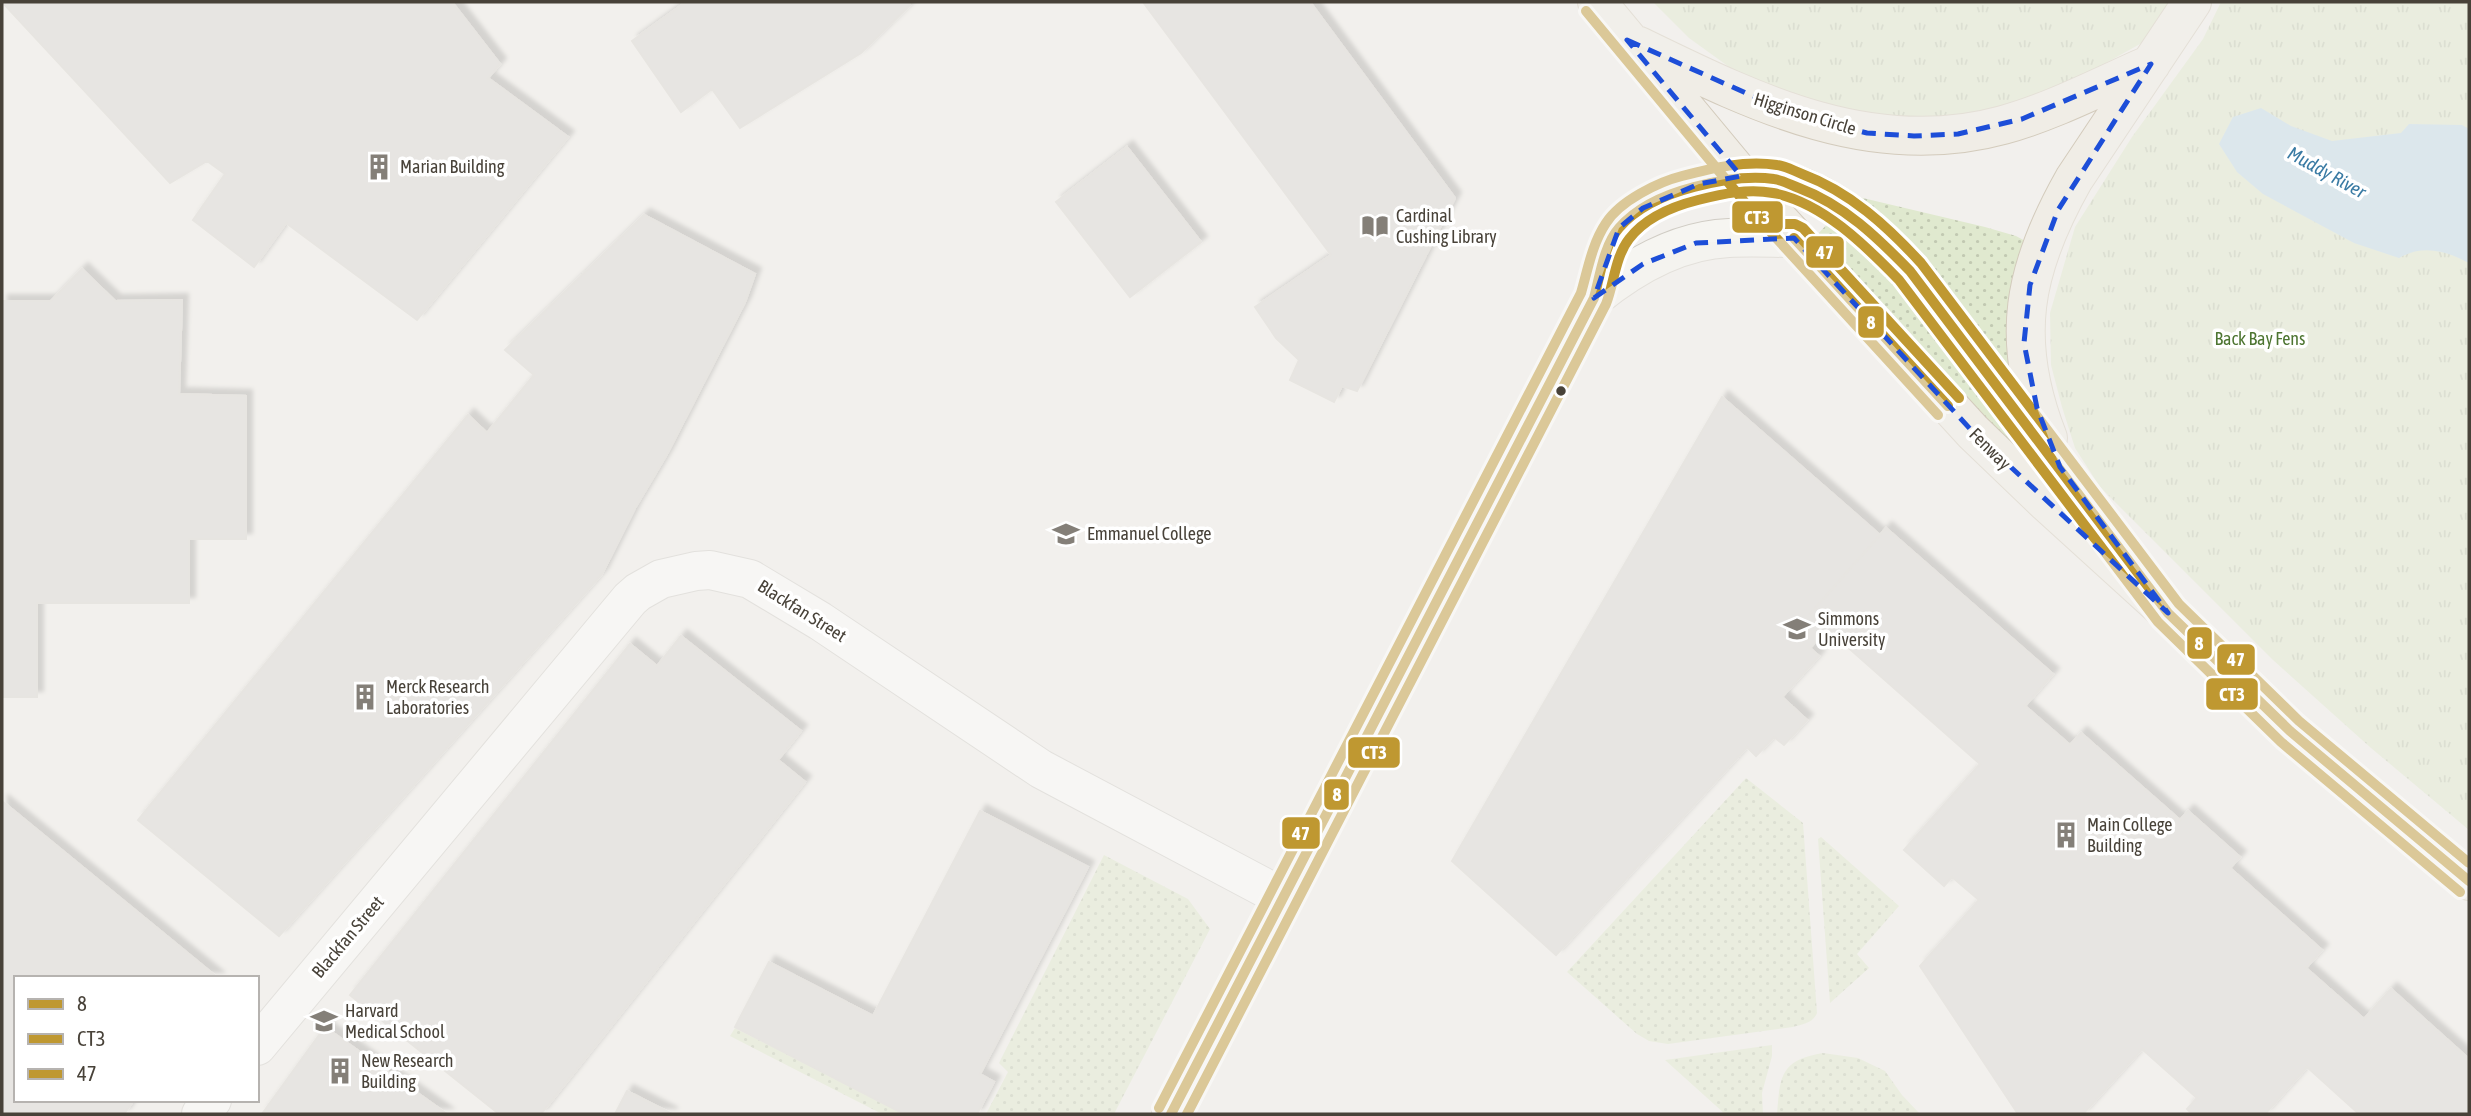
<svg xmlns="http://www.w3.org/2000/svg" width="2471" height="1116" font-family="'Asap Condensed',sans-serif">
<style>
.grass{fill:url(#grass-dots)}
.park{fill:url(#park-tufts)}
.water{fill:#c2dcec}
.building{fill:#dad7d4;stroke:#dad7d3;stroke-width:2;filter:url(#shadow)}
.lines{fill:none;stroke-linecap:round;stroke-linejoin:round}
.minor-casing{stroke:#d0cecb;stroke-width:40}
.secondary-casing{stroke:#d0ccc4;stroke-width:40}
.primary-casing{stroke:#d3cbbc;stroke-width:40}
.minor{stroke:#fdfdfc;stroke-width:38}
.secondary{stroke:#f6f5f1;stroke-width:38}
.primary{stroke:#f0ede6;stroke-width:38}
.bus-1-casing{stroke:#fff;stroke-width:16}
.bus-2-casing{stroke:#fff;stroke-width:16}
.bus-3-casing{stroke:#fff;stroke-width:16}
.bus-1{stroke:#bf9831;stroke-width:10}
.bus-2{stroke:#bf9831;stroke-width:10}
.bus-3{stroke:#bf9831;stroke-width:10}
.marked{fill:none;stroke:#1d4ed8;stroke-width:5;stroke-dasharray:14 9;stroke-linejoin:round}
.bus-dot{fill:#484239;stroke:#fff;stroke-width:2.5}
.labels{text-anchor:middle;stroke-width:7;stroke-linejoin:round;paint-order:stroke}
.street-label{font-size:18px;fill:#484239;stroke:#fff}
.poi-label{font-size:18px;fill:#484239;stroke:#fff;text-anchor:start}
.park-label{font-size:18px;fill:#4d7531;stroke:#fff}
.water-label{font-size:19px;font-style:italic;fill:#397aa3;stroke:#fff}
.line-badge{stroke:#fff;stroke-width:2.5}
.badge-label{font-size:19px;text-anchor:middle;font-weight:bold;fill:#fff}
</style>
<defs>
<pattern id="grass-dots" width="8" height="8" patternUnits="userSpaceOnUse" patternTransform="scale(1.75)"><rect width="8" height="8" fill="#e0e9cf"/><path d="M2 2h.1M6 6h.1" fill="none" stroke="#c2c9b2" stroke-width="1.8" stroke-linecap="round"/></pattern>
<pattern id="park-tufts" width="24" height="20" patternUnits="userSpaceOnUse" patternTransform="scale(1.75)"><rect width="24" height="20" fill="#e0e9cf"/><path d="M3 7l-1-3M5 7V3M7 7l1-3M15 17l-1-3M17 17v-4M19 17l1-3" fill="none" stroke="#c2c9b2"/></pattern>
<filter id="shadow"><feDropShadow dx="6" dy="-6" stdDeviation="2" flood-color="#0004"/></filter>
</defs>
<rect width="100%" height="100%" fill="#f2f0ed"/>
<!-- grass -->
<path class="grass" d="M1850,195L1985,227L2016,236L2027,242L2013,368L2009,375Z
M1834,217L1950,342L2047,490L1814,238Z
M1746,778L1803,823L1817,1013C1813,1023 1803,1024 1793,1027L1668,1044L1649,1041L1637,1034L1567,972Z
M1821,837L1899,906L1857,954L1869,968L1830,1003L1818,839Z
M1104,855L1188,899L1210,929L1114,1114H986L1008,1072L999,1063Z
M735,1028L907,1114H882L730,1036Z
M1772,1045V1056L1762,1093L1763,1114H1725L1665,1060Z
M1823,1053L1858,1058L1885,1071L1902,1095L1920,1114H1777C1780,1075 1781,1060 1823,1053Z"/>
<!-- park -->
<path class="park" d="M1653,2H2180L2140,44L2077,79L2014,103L1951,119L1887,118L1830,110L1743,77L1689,38Z
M2221,2H2469V830L2371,748L2273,660L2100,487L2075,448L2062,407L2051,365L2050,313L2075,227L2132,137L2203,39Z"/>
<!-- water -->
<path class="water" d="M2261,108L2291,126L2332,141L2401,133L2409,124L2462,125L2469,129V263C2446,251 2423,244 2399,258L2354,243L2263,194L2237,172L2219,144L2233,117Z"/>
<!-- building -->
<path class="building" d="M2,2H452L500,64L488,78L568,137L417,320L286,223L254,267L193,220L225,174L207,161L170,183Z
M686,2H908L910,5L861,53L740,128L712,89L681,112L632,41Z
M1143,2H1310L1455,198L1357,391L1342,386L1334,402L1290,380L1299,360L1276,338L1255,307L1331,255Z
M1127,147L1201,242L1130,297L1056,202Z
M644,215L755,274L745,302L667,454L635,508L602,574L279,936L138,820L468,415L487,433L534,375L505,350Z
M82,269L115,301L182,300L179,394L246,396V539H189V603H37V697H2V301H51Z
M1722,397L1880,535L1810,614L1827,629L1810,648L1819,656L1782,697L1807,720L1784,745L1774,737L1756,756L1747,747L1556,955L1452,861Z
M1886,528L2053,674L2025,706L2070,745L2081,733L2180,820L2188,811L2240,857L2230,868L2322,950L2306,968L2364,1019L2391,989L2469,1059V1114H2359L2307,1067L2265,1114H2192L2187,1109L2197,1098L2142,1049L2083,1114H2018L1920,966L1979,900L1952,877L1944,886L1904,850L1980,764L1810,614Z
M681,636L801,731L778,760L805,782L541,1114H499L350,995L630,644L657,666Z
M2,801L218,978H16V1100H134L124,1114H2Z
M980,811L1088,867L980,1074L994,1082L977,1114H904L735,1027L769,962L873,1016Z
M325,1027L447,1114H262Z
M627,1091L672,1114H615Z"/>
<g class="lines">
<!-- minor casing -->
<g class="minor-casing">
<path id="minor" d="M257,1046L630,599L638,592L661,579L696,571L710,570L750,579L820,621L1041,769L1284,898
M201,1114L212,1100"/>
</g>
<!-- secondary casing -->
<g class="secondary-casing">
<path id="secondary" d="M1594,298C1632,267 1679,240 1729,238C1751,237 1773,238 1794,238
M1171,1114L1594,298C1599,278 1603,255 1613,236C1636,196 1700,182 1742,178"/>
</g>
<!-- primary casing -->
<g class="primary-casing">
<path id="primary" d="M1597,2L1768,208L1973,432L2047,503L2168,613L2290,731L2469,881
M1639,46C1754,102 1872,161 2003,125C2054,111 2103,85 2151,64
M1742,178C1754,178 1767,177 1779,180C1873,201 1939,309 1993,381C2032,434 2072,486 2112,539
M2048,438C2009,339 2023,269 2074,179L2192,2"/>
</g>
<!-- minor -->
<use href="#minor" class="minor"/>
<!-- secondary -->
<use href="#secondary" class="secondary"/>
<!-- primary -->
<use href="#primary" class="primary"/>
<!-- bus-1 casing -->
<g class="bus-1-casing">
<path id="bus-1" d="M1794,238L1948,406
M1171,1114L1594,298C1600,276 1604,245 1619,228C1638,206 1667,194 1694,187C1720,180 1747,175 1774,179C1782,180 1791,185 1799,188C1844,205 1877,237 1910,271L2168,613L2290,731L2469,881"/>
</g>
<!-- bus-2 casing -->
<g class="bus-2-casing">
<path id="bus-2" d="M1586,11L1757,217L1938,415
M1187,1114L1606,304C1614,284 1615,257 1629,239C1645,218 1674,206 1698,200C1722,194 1748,188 1773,193C1822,202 1866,246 1899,280L2158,622L2281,742L2460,892"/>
</g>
<!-- bus-3 casing -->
<g class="bus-3-casing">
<path id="bus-3" d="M1744,224H1795L1803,228L1959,398
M1159,1108L1581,293C1588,269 1592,244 1606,223C1620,201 1658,182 1682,176C1713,168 1745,160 1777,165C1786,166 1794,171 1802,174C1850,192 1887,226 1921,263L2179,604L2299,721L2469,863"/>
</g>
<!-- bus-1 -->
<use href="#bus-1" class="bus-1"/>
<!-- bus-2 -->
<use href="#bus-2" class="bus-2"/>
<!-- bus-3 -->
<use href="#bus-3" class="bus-3"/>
</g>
<!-- marked area -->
<path d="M0 0H2471V1116H0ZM1627,40L1793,114L1867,133L1914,136L1958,134L2022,119L2151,64L2058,210L2030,285L2024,343L2037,408L2060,467L2168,613L1973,432L1794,238L1696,243L1643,264L1594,298L1619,228L1643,208L1699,184L1741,176Z" fill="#f2f0ed" fill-opacity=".55" fill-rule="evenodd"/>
<path class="marked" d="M1627,40L1793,114L1867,133L1914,136L1958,134L2022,119L2151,64L2058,210L2030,285L2024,343L2037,408L2060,467L2168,613L1973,432L1794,238L1696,243L1643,264L1594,298L1619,228L1643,208L1699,184L1741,176Z"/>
<!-- icons -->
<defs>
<g id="building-bare" transform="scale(2.1)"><path d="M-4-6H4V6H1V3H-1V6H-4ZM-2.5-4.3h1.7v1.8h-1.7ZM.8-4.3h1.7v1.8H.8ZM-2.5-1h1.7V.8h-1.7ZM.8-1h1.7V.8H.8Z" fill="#847f78" stroke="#fff" stroke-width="2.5" paint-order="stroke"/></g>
<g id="library-bare" transform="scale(2.1)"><path d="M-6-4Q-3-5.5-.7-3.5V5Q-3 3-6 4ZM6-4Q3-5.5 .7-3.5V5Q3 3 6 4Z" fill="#847f78" stroke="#fff" stroke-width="2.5" paint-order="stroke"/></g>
<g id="university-bare" transform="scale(2.1)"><path d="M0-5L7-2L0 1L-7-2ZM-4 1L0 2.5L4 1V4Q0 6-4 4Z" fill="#847f78" stroke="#fff" stroke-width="2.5" paint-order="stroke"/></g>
</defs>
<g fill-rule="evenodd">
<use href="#building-bare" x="379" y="167"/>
<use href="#library-bare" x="1375" y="226"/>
<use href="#university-bare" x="1066" y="534"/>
<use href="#university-bare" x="1797" y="629"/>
<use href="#building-bare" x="365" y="697"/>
<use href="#building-bare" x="2066" y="835"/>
<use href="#university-bare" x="324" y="1021"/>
<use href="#building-bare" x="340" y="1071"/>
</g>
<!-- markers -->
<circle class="bus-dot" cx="1561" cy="391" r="6"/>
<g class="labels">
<!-- street labels -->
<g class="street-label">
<text transform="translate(1805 114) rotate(17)" y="6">Higginson Circle</text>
<text transform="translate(1990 449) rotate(45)" y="6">Fenway</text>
<text transform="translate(802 611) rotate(32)" y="6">Blackfan Street</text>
<text transform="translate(348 937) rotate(-50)" y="6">Blackfan Street</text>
</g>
<!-- poi labels -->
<g class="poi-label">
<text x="400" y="173">Marian Building</text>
<text x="1396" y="222">Cardinal<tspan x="1396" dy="21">Cushing Library</tspan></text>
<text x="1087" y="540">Emmanuel College</text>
<text x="1818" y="625">Simmons<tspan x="1818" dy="21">University</tspan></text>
<text x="386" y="693">Merck Research<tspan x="386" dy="21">Laboratories</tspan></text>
<text x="2087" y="831">Main College<tspan x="2087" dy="21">Building</tspan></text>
<text x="345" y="1017">Harvard<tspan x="345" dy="21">Medical School</tspan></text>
<text x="361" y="1067">New Research<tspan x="361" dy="21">Building</tspan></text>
</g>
<!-- park labels -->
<g class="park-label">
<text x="2260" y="345">Back Bay Fens</text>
</g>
<!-- water labels -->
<g class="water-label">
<text transform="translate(2327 172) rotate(29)" y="7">Muddy River</text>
</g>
</g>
<g class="line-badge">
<rect x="1731" y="200" width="53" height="34" rx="7" fill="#bf9831"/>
<rect x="1805" y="235" width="40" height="34" rx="7" fill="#bf9831"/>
<rect x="1857" y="305" width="28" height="34" rx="7" fill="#bf9831"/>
<rect x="2186" y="626" width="27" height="34" rx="7" fill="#bf9831"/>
<rect x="2216" y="643" width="40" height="33" rx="7" fill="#bf9831"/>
<rect x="2205" y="677" width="54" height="34" rx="7" fill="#bf9831"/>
<rect x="1347" y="736" width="54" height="33" rx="7" fill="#bf9831"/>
<rect x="1323" y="778" width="27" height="33" rx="7" fill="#bf9831"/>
<rect x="1281" y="816" width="40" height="34" rx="7" fill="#bf9831"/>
</g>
<g class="badge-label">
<text x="1757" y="224">CT3</text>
<text x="1825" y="259">47</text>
<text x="1871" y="329">8</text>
<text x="2199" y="650">8</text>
<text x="2236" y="666">47</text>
<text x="2232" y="701">CT3</text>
<text x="1374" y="759">CT3</text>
<text x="1337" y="801">8</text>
<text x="1301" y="840">47</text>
</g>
<!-- border -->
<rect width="2471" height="1116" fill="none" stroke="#484239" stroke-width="7"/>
<!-- legend -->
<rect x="14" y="976" width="245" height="126" fill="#ffffff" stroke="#b6b3b0" stroke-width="2"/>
<rect x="28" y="999" width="35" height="10" fill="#bf9831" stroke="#b6b3b0" stroke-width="2"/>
<text x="77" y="1011" font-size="21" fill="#484239">8</text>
<rect x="28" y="1034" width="35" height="10" fill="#bf9831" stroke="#b6b3b0" stroke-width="2"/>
<text x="77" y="1046" font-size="21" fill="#484239">CT3</text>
<rect x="28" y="1069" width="35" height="10" fill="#bf9831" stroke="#b6b3b0" stroke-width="2"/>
<text x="77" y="1081" font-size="21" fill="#484239">47</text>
</svg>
